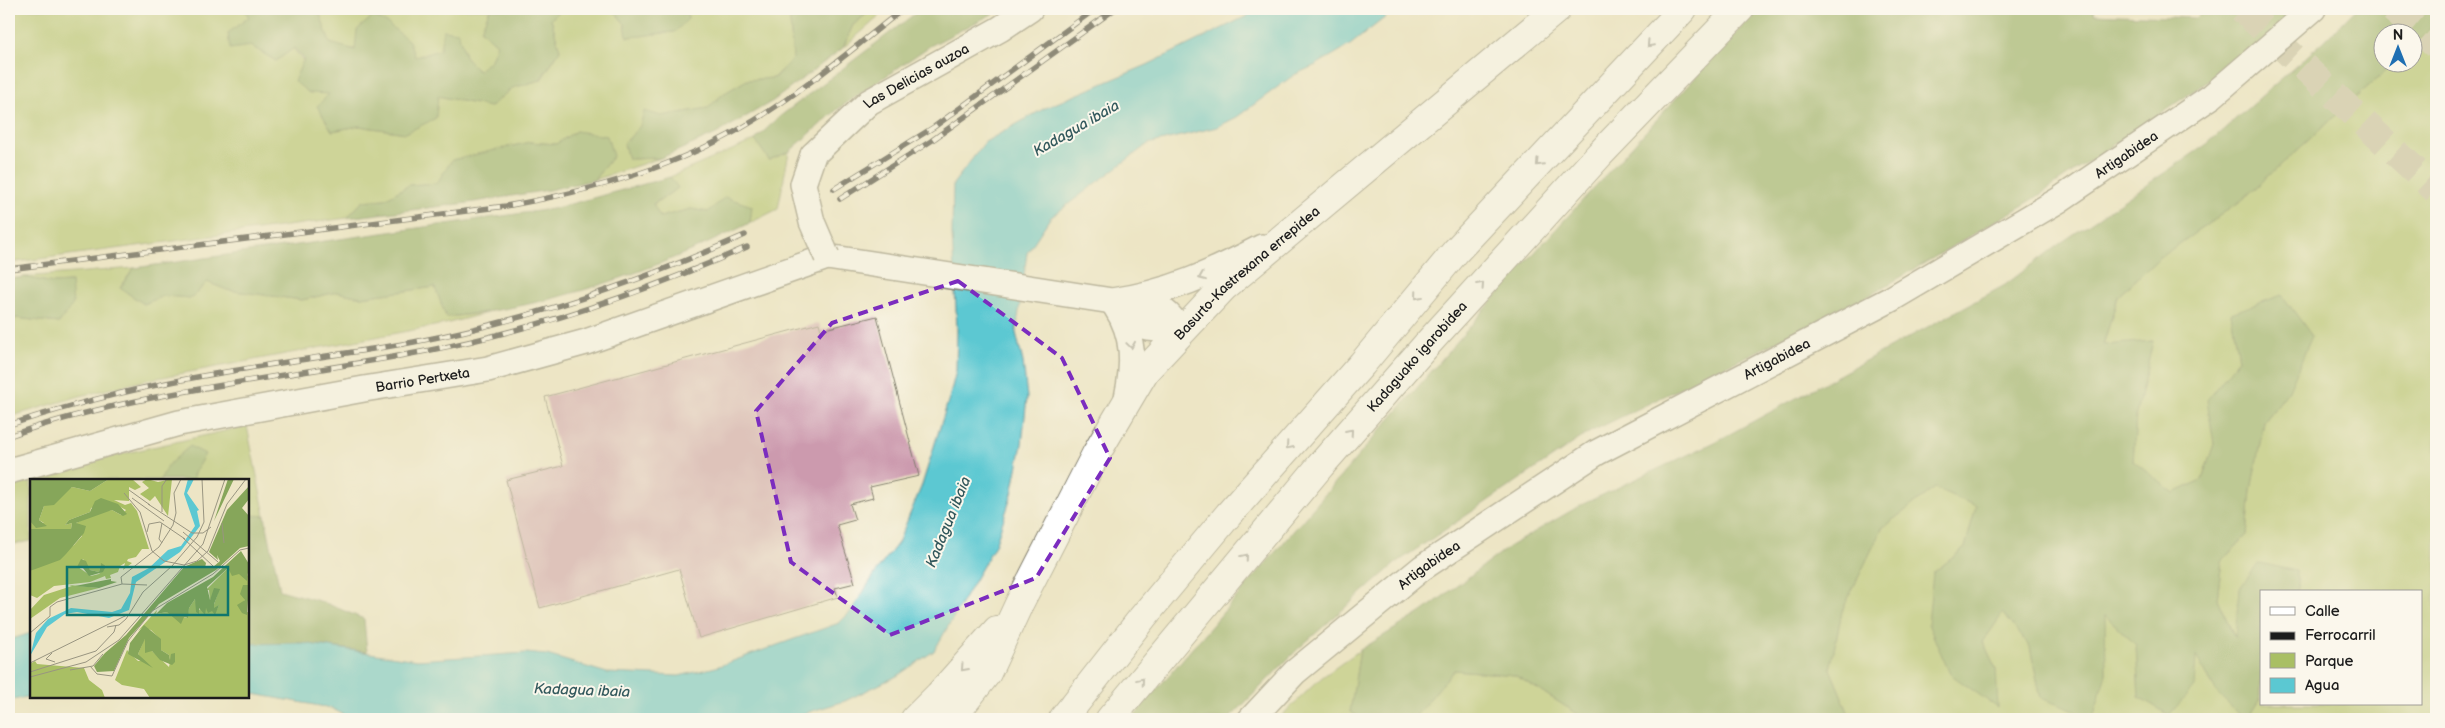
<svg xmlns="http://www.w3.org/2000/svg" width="2445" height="728" font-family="'Balsamiq Sans',sans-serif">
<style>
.green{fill:#a9bf64;stroke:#626e40}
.forest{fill:#86a65a;stroke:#51613b}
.water{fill:#5bc8d2;stroke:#3c7277}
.building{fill:#cc9aae}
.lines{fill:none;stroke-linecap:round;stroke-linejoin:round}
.highway-tunnel{stroke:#c3bda3;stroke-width:28;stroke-dasharray:28 14;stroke-linecap:butt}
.street-casing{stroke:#848070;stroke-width:28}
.secondary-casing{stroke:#848070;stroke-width:30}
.highway-casing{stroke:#848070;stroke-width:30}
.street{stroke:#fff;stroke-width:25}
.secondary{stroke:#fff;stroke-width:28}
.highway{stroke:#fff;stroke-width:28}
.rail-casing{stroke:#1c1c1c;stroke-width:5.5}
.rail{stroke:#fbf7ec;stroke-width:4;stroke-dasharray:11;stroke-linecap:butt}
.street-bridge-casing{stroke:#848070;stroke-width:28;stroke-linecap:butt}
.street-bridge{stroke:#fff;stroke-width:25}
.oneway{stroke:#999}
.marked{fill:none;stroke:#7b2cbf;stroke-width:4;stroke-dasharray:10 6;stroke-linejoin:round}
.labels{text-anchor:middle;stroke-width:4;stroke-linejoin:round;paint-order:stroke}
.street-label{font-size:14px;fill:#1c1c1c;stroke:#fbf7ec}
.water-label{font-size:15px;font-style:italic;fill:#32585c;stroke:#fbf7ec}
.inset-road{fill:none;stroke:#999581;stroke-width:1}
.view{fill:#0f766e;fill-opacity:0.15;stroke:#0f766e;stroke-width:2.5}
.inset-edge{fill:none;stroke:#1c1c1c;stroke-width:2.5}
</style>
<rect width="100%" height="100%" fill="#fbf7ec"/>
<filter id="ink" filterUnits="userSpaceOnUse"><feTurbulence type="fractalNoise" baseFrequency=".02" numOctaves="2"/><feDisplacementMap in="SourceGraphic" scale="10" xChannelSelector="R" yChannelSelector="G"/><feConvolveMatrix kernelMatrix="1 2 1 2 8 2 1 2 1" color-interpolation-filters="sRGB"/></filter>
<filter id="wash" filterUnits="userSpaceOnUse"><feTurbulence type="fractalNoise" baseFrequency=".0096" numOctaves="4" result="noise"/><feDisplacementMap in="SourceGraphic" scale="20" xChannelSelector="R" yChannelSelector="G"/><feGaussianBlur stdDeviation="1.12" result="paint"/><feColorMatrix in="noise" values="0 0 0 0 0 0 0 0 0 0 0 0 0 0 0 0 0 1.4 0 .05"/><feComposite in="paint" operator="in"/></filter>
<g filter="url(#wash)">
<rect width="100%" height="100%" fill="#ede5c5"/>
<!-- green -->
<path class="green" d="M9,9H244L249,17L251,46L276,61L293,48L330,94L332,131L359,126L406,133L437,96L490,107L512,88L541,80L560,50L551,19L562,9H612L625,24L628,37L675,32L688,19L686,9H789L793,58L773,78L747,80L723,94L708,108L661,116L640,126L624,144L628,159L661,158L594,180L613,156L576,131L556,144L530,142L452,160L437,183L409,185L385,199L363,201L347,218L9,263Z
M318,9H490L481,30L497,44L491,60L478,71L465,56L458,32L440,50L415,57L339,47L330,43Z
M873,9H888L843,48L853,25Z
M2436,23V719H2247L2261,697V672V704H2421V592H2297V571L2239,589L2236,639L2217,599L2222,561L2247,535L2251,490L2264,422L2289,390L2231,313L2239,359L2208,400L2214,444L2202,480L2174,493L2133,462L2136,414L2153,341L2103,346L2118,296L2159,258L2242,200L2394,63L2412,62L2413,45Z
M755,140L769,160L789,152L778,209L750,223L751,206L708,212L691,209L660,217L653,205L678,188L670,177Z
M134,268L120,288L144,304L163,296L192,298L207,282L227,290L302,300L337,292L361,297L436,287L446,317L487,313L445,324L147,380L80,396L9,417V340L15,318L59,323L71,282L53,283L24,277Z
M247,426L265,516L248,515V480H194L193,475L204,454L168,465L160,480H32L99,459Z
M31,481V541L9,545V488Z
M1935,488L1976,506L1965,548L1933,573L1996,669L1983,642L2003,612L2030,647L2041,698L2106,674L2104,614L2136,645L2139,697L2196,655L2217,693L2243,719H1851L1830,669L1842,611L1882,528Z
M1360,650L1350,712L1362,719H1278L1321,678Z
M1454,670L1515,675L1586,719H1413Z"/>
<!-- forest -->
<path class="forest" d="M244,9H318L330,43L355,50L357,30L373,16L387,23L409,41L415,57L440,50L443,30L458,32L465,56L478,71L491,60L497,44L481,30L490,9H562L551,19L560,50L540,80L512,88L490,107L438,96L436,118L406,133L359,126L332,131L317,106L329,94L309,93L294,81L304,59L294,48L276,61L251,46L230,49L228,33L249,17Z
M612,9H686L688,19L675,32C659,32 644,37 627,37L625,24Z
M789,9H873L853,25L843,48L773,101L716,134L661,158L628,159L624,144L640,126L644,111L661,116L708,108L723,94L747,80L774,78L793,58Z
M921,9H1002L930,46L838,109L789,152L769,160L755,140L779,117Z
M1758,9H2095L2094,14L2196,18L2206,9H2300L2262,45L2032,200L1855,304L1590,432L1396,563L1299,648L1229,719H1131L1524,264Z
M2356,9H2436V23L2413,45L2412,32H2382V62L2394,63L2242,200L2159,258L2118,296L2103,345L2153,341L2136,414L2133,461L2174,493L2202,480L2214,444L2207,400L2239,359L2231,313L2282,295L2312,336L2289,390L2264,422L2251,490L2247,535L2222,561L2217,599L2235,638L2239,589L2259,563L2297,571V592H2261V697L2247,719H2243L2217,693L2196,656L2194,687L2169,715L2139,697L2136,645L2105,615L2106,674L2093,718L2041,698L2030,647L2003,613L1983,642L1996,669L1998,708L1950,674L1928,624L1933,573L1965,548L1976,506L1935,488L1882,528L1842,611L1830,669L1851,719H1586L1515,675L1454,670L1413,719H1362L1350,712L1360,650L1422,612L1510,546L1581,505L1715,442L2005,285L2062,242L2207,144L2323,42Z
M576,131L607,136L613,156L594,180L549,190L468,203L347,218L363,201L385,199L409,185L437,183L452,160L530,142L556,144Z
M670,177L678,188L653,204L660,217L691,209L708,212L725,197L752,206L750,223C654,271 553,307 446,317L435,287L361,297L337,292L302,300L227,290L207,282L192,298L163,296L144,304L120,288L134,268L552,209Z
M24,277L53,283L71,282L73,304L59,323L15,318L9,340V279Z
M190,446L205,454L193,475L194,480H160L168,465Z
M248,515L265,516L280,590L323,602L364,619L367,652L302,643L248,644Z"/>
<!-- water -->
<path class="water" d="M1254,9H1396L1350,45L1316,65L1294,75L1237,117L1217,127L1148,144L1050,218L1027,253L1016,333L1023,362L1027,397L1022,444L1012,494L995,545L934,651L897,676L845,701L786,719H352L331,708L248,693V644L302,643L417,660L526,653L547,655L607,673L679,676L716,667L839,623L851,611L878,569L898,543L922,485L950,395L956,371L957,328L952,234L953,184L985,142L1045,108L1147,65L1247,16Z
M31,633V696L9,701V640Z"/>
<g id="blocks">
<!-- building -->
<path class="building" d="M877,316L919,476L870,487L873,498L850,504L855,520L837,525L855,583L835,588L838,597L699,638L679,569L540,608L506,480L563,466L545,397L819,323L821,330Z"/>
</g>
</g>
<g filter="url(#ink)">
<use href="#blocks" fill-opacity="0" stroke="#848070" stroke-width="1"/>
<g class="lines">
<!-- highway-tunnel -->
<path class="highway-tunnel" d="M2242,9L2436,190
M2393,9L2436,45"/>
<!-- street casing -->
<g class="street-casing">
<g id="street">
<path id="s1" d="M813,155L869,102L1000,29L1030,9"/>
<path d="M1114,304L1148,328L1180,331C1171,313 1157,305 1139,297"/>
<path d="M1116,307C1135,336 1134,365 1127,398"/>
<path id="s2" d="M9,471L179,423L364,389L488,369L586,342L827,257L1112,301C1169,293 1212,273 1262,247"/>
<path id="s3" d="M1251,719L1295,672L1422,568L1596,453L1891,299L2059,200L2212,96L2313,9"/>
</g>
</g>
<!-- secondary casing -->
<g class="secondary-casing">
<g id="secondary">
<path d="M915,719L939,695L997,630"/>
<path id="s4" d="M951,719L987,673L1019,604L1096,454L1145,371L1224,287L1557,9"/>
</g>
</g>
<!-- highway casing -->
<g class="highway-casing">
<g id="highway">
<path d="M1063,719L1143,617L1229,514L1362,364L1456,251L1683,9"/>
<path id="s5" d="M1110,719L1321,465L1430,341L1600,154L1740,9"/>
</g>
</g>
<!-- street -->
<use href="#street" class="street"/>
<!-- secondary -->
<use href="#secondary" class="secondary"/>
<!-- highway -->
<use href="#highway" class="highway"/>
<!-- rail casing -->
<g class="rail-casing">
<path id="rail" d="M834,189L934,127L1095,9
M840,199L931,141L1115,9
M9,269L506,206C592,191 679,167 755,120C807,88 855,47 903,9
M9,425C81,401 157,383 232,371C293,360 354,353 414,342C529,320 638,283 745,235
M9,436C143,389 287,378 426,351C538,329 643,293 747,247"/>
</g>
<!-- rail -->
<use href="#rail" class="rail"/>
<!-- street-bridge casing -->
<g class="street-bridge-casing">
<path id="street-bridge" d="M813,155L803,184L812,222L827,257"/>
</g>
<!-- street-bridge -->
<use href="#street-bridge" class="street-bridge"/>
</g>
<!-- one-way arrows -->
<defs><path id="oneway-chevron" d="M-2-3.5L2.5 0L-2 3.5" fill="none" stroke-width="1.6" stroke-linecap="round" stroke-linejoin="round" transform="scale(1.25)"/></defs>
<g class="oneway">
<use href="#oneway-chevron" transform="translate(1650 44) rotate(133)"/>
<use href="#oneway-chevron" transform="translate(1539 163) rotate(133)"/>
<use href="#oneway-chevron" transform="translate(1202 277) rotate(158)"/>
<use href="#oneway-chevron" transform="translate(1481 285) rotate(-48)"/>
<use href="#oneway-chevron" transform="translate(1418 296) rotate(130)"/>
<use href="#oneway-chevron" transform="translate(1131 345) rotate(82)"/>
<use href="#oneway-chevron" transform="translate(1350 432) rotate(-49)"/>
<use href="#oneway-chevron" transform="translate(1289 446) rotate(131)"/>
<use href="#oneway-chevron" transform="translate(1245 557) rotate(-50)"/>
<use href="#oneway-chevron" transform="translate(964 668) rotate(132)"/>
<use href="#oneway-chevron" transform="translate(1141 681) rotate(-50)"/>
</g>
</g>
<!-- marked area -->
<path d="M0 0H2445V728H0ZM958,281L1062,358L1110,458L1036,578L890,635L791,562L756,411L832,323Z" fill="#ede5c5" fill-opacity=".55" fill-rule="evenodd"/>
<path class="marked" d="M958,281L1062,358L1110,458L1036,578L890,635L791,562L756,411L832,323Z"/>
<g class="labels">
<!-- street labels -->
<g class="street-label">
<text dy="5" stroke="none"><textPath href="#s1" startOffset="131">Las Delicias auzoa</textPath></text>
<text dy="5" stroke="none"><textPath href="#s3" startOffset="1046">Artigabidea</textPath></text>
<text dy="5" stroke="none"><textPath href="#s4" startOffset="541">Basurto-Kastrexana errepidea</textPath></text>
<text dy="5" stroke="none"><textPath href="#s5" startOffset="475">Kadaguako igarobidea</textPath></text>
<text dy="5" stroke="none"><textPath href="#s3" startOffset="641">Artigabidea</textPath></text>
<text dy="5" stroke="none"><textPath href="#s2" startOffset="424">Barrio Pertxeta</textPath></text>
<text dy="5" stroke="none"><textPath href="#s3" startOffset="236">Artigabidea</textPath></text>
</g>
<!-- water labels -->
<g class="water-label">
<text transform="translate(1076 128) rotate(-30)" y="5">Kadagua ibaia</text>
<text transform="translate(948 522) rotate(-68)" y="5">Kadagua ibaia</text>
<text transform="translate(582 690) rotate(2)" y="5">Kadagua ibaia</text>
</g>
</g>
<!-- overview -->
<g transform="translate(30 479)">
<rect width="219" height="219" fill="#ede5c5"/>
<path d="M79,0H102L111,8L105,11L99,8V22L84,21L95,26L101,24L107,32L119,70H112L106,78L98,80L97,82L102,84L93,91L95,84L90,87L88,93L80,96L81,99L76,100L75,97L60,103L24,107L7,119L0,116V92L44,66L52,57L46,44L70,33L82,31L91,36L96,31L81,23L61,29L60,33L39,41L35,46L42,44L41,50L1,51L0,42L14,44L9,41L14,27L42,8L60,12ZM53,80L60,91L69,93L71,85L76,87L69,95L61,97L48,88ZM117,0L128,3L142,0L138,37L125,17L120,22L110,15L119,9L112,3ZM198,89L217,97L219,95V106H213L215,121L209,128L219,134V219H120L114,210L92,206L85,201L97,171L108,182H114L108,175L115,159V169L122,172L139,188L141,178L140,182L139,176L131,171V161L121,151L112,149L108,152L127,131L126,135L137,133L157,139L159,129L165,120L168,131L176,129L186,132L189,126L185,130L183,128L188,114L185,112L180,121L179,111H176ZM39,106L69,109L30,119L0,140V131L14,116L42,107ZM5,182L7,185L54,189L59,201L72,211L75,219H0V185Z" fill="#a9bf64" fill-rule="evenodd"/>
<path d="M0,0H79L60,12L42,8L24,26L14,27L9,41L17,47L6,49L0,42ZM198,0H204L184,42ZM219,7V20L212,29L219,37V67L210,69L186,91L129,125L99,159L84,192L67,193L64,187L75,174L96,156L154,88L172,80L176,84L175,89H182L190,82L187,76L188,81L179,73L197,31ZM71,19L88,25L97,35L93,37L82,31L46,44L56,47L54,54L36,75L30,81L0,92V50H41L42,44L35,46L39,41L60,33L65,22ZM211,72L219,85L217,102L209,95L202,97L198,89L177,108L180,121L184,109L190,110L184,125V129L189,126L185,136L182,132L178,134L176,129L175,136L169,129V135L166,133L165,120L159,129L158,139L154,138L151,145L137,133L126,135L137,124L183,98ZM51,80L56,82L60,91L69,93L71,84L76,87L73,93L59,97L53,89L47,88ZM81,100V102L87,103L69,109L45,107ZM213,106H219L217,136L212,134L207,126L215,121L210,115ZM114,146L131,160V171L139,176L140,181L141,175L145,174V183L142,186L130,181L122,172L115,174V160L108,175L123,189L98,175L100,164Z" fill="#86a65a"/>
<path d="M158,0H164L157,14L169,31L167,32L170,47L150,73L106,103L99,131L79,139L47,133L35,135L17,148L0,177L6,154L18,140L41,129L82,133L91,130L100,114L102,98L119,89L138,71L151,67L165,47L154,15Z" fill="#5bc8d2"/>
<path class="inset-road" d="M99,11L120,26M94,14L110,33L122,72L134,82L154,86L167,82L178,72L197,25L216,0M102,19L134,42M118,25L162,54H173L181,48M132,33V7L137,0M132,44L129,60L132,64M192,44L194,64M117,53L119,45L130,43L155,60M153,53L188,83M153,59L183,87M92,105L91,98L129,68L143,46L146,34L144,14L151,0M77,148L89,146L96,140L113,113L142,87L167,58L174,43L172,0M0,154L20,137V128L27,123L92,105L117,106M22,174L16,180L25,183M0,184L97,136M60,187L67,195L82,197L98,162L122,132L183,95L210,71L219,69M40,191L63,187L73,175M0,193L66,172L84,153L86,146M0,198L56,183L89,161L173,65L195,0"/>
<path class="view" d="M37,88H198V136H37Z"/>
<rect width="219" height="219" class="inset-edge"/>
</g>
<!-- margin -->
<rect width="2445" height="728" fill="none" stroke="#fbf7ec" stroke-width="30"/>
<!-- legend -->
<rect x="2260" y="590" width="162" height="115" fill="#fbf7ec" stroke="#a29f99"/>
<rect x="2270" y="607" width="25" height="8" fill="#ffffff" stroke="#a29f99"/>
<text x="2305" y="616" font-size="15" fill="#1c1c1c">Calle</text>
<rect x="2270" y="632" width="25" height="8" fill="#1c1c1c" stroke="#a29f99"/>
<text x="2305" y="640" font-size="15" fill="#1c1c1c">Ferrocarril</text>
<rect x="2270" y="653" width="25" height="15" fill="#a9bf64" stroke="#a29f99"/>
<text x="2305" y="666" font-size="15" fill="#1c1c1c">Parque</text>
<rect x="2270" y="678" width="25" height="15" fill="#5bc8d2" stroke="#a29f99"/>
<text x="2305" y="690" font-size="15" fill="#1c1c1c">Agua</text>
<!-- north arrow -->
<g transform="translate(2398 48)"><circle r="24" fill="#fbf7ec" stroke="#a29f99"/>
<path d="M0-4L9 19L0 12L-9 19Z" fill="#1f6fb2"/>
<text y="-8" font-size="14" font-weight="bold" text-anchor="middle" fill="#1c1c1c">N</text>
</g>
</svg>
